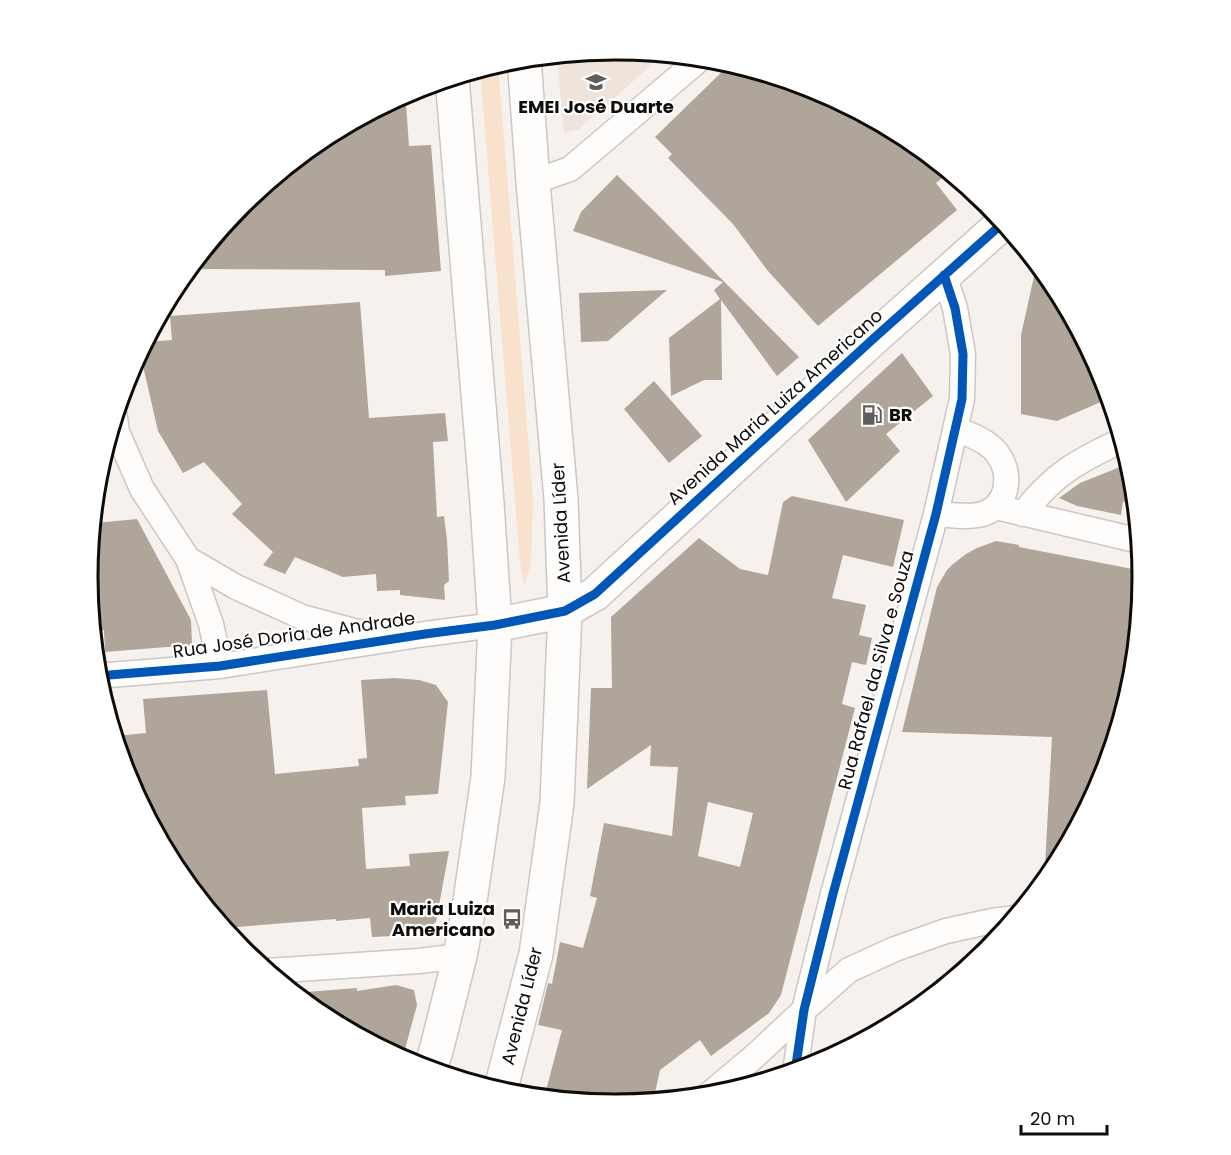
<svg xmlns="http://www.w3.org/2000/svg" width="1231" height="1155" font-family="Poppins,sans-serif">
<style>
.built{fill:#eee4db}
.green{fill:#f8e1cd}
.building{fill:#afa59a;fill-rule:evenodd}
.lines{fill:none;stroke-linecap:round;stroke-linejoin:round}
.minor-casing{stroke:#cbc7c4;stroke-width:27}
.secondary-casing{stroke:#cbc7c4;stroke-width:36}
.primary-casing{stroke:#cbc7c4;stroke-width:36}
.minor{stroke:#fefdfc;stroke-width:24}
.secondary{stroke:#fefdfc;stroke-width:33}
.primary{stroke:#fefdfc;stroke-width:33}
.cycleway-casing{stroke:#fff;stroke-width:13}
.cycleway{stroke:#0057b8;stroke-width:9}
.labels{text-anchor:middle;stroke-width:4.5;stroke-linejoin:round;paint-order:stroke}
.poi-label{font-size:18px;font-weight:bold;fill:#0e0c09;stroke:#fff}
.street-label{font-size:18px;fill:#0e0c09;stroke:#fff}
.rim{fill:none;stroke:#0e0c09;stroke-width:3}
</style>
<rect width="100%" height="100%" fill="#f6f1ed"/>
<!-- built -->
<path class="built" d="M616,50L664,54L579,129L564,133L557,55Z"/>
<!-- green -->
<path class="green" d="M498,64L533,500L531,563L524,586L520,561L515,501L480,69Z"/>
<!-- building -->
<path class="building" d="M731,63L752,70L764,82L770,75L818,90L909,139L950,172L936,183L957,210L818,326L768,271L733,224L668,158L672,154L655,137Z
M406,104L409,146L431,145L441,271L385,276V270L189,269L242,204L322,138L384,105Z
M617,175L655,212L799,357L777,376L721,300L722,380H704L671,396L669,338L720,299L714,290L723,282L573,231L581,212Z
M1037,263L1055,284L1103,376L1110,398L1057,421L1021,414V335Z
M667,290L608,341L581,342L579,293Z
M360,302L369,418L445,413L448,441L433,442L437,517L444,516L447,540L449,581L444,585L445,600L400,595V590L377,591L376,574L343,577L295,557L285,574L263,565L273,552L232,514L242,504L204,462L183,473L158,431L140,353L146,342L172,340L170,316Z
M902,353L933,396L886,434L900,451L846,502L808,440Z
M654,381L702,436L669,463L624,409Z
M1130,463L1133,475L1136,498L1123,502L1121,515L1077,506L1059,498L1080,483Z
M792,496L904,520L893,567L843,555L832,598L866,605L859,635L872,638L866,665L852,662L842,704L855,708L781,995L769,1013L711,1056L700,1040L660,1070L653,1102L615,1106L544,1098L562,1030L538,1025L548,983L552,984L560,942L583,948L597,898L590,896L604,823L672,836L678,767L650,766L651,745L587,789L591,688H612L611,617L699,538L740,569L768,575L783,502ZM708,802L753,813L740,867L698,856Z
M137,519L191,620L192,645L105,652L104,630H93L88,577V569L99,568L96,523Z
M996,541L1019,545V547L1143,571V578L1133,681L1103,780L1054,871L1044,884L1052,737L902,732L937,587L947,570L953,564L966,554L977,548Z
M395,678L419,680L436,685L448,702L438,794L405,796L406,805L362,808L366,869L410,866L409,854L449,851L436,922L416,935L372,937L370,918L336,921V919L224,928L176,871L141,805L138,776L127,777L115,736L146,733L143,699L267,690L275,774L359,766L358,759L367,758L361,680Z
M396,985L414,990L417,1005L404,1053L379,1047L322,1016L294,993L357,988V991Z"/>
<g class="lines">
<!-- minor casing -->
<g class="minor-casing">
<path id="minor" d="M533,182L570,169L701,58
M115,417L117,432L142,489L188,559L211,624L220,666
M996,507L1140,541
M936,514C951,515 968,518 983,514C992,511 999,505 1003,496C1011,477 1004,455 986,443C977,437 966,433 956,429
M1023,514C1052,475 1079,460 1123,440
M188,559L236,587L302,617L377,637
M97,676L220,666L425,634L495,625
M267,971L419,961L460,956
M795,1072L804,1010L833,894L936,514L962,399L963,354L955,308L944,275
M706,1097L756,1055L804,1010L849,970L895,949L946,931L992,921L1016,918"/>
</g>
<!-- secondary casing -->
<g class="secondary-casing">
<path id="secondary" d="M495,625L565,611L595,594L873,339L1004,222"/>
</g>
<!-- primary casing -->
<g class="primary-casing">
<path id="primary" d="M430,1070L437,1047L460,956L469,908L488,777L495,625L487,503L452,78
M500,1092L536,954L557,803L565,611L561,499L533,182L524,58"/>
</g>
<!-- minor -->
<use href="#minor" class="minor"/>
<!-- secondary -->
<use href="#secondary" class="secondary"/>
<!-- primary -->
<use href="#primary" class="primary"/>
<!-- cycleway casing -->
<g class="cycleway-casing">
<path id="cycleway" d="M97,676L220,666L425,634L495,625L565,611L595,594L873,339L1004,222
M795,1072L804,1010L833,894L936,514L962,399L963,354L955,308L944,275"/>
</g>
<!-- cycleway -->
<use href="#cycleway" class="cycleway"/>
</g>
<!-- icons -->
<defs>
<g id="school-bare" transform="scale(1.62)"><path d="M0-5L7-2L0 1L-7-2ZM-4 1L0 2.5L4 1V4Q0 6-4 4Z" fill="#5f5c59" stroke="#fff" stroke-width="2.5" paint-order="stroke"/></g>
<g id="fuel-bare" transform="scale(1.62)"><path d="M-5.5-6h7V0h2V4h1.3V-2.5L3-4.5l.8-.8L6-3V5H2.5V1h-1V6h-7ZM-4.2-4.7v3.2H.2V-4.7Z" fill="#5f5c59" stroke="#fff" stroke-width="2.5" paint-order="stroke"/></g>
<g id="bus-bare" transform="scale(1.62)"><path d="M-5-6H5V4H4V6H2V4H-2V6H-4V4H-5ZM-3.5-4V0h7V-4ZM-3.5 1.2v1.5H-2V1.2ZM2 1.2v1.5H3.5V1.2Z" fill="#5f5c59" stroke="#fff" stroke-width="2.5" paint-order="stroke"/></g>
</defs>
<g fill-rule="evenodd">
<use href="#school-bare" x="596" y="82"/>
<use href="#fuel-bare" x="872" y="415"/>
<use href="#bus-bare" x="512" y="919"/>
</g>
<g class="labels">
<!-- poi labels -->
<g class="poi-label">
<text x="596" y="113">EMEI José Duarte</text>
<text x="889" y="421" text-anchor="start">BR</text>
<text x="495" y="915" text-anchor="end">Maria Luiza<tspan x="495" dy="21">Americano</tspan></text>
</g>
<!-- street labels -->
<g class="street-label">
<text transform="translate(775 407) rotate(-42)" y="6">Avenida Maria Luiza Americano</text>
<text transform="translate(561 523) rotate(-93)" y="6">Avenida Líder</text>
<text transform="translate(294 635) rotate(-8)" y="6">Rua José Doria de Andrade</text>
<text transform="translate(876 670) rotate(-75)" y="6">Rua Rafael da Silva e Souza</text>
<text transform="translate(522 1006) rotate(-76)" y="6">Avenida Líder</text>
</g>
</g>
<!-- crop -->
<path d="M0 0H1231V1155H0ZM98 577a517 517 0 1 1 1034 0a517 517 0 1 1-1034 0Z" fill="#fff" fill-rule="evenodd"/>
<path class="rim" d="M98 577a517 517 0 1 1 1034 0a517 517 0 1 1-1034 0Z"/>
<!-- scale -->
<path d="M1021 1125v9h86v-9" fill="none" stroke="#0e0c09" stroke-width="3"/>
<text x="1030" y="1125" font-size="18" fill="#0e0c09" stroke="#ffffff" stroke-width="4.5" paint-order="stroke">20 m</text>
</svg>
